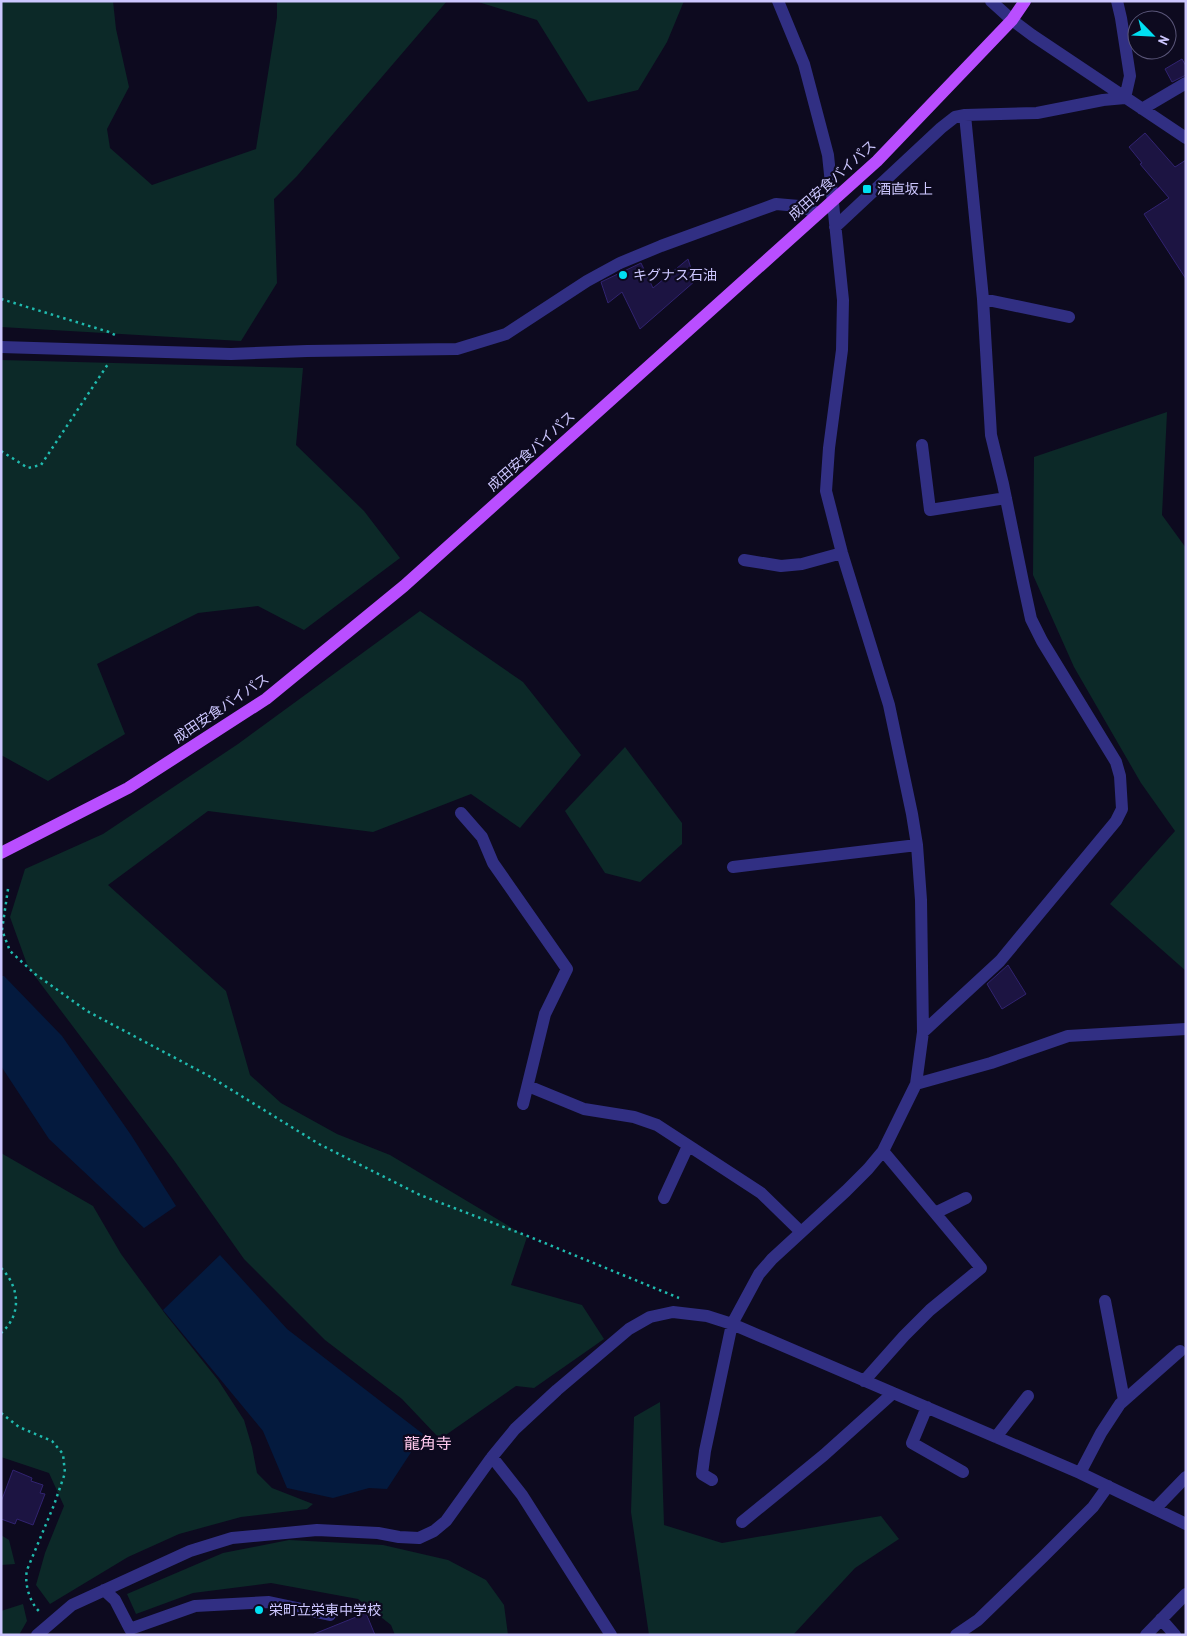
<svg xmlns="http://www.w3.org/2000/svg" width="1187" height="1636" font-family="'Archivo Narrow','Noto Sans JP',sans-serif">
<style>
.green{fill:#0c2928}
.water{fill:#041a3e}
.building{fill:#1c1442;stroke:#312370}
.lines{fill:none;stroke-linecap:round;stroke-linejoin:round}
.path{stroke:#20baae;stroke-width:2.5;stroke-dasharray:2.5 4;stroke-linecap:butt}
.minor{stroke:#312f83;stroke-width:12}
.major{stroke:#b94eff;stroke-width:12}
.poi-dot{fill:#00dff2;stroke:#0d0a1f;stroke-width:2}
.labels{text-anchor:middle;stroke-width:4.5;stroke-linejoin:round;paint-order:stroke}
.street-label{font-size:14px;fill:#cdc7ff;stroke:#0d0a1f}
.poi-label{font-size:14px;fill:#cdc7ff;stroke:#0d0a1f;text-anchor:start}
.quarter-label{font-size:16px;fill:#ffc9ed;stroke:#0d0a1f}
</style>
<rect width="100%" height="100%" fill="#0d0a1f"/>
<!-- green -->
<path class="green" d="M1,1H113L116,29L129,87L107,129L110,148L152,185L256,149L277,17V1H447L297,176L274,199L277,283L241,341L1,327Z
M475,1H684L667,42L638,90L588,102L537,20Z
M1,360L303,368L296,445L364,511L400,558L304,630L258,606L198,613L97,664L125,734L48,781L1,755Z
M1167,412L1162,515L1186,548V971L1110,904L1175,831L1141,783L1074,667L1033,575L1034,457Z
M420,611L523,682L581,755L520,828L471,794L373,832L208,811L108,885L226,991L250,1075L281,1103L337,1134L390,1155L527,1237L511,1285L582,1305L604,1339L534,1388L516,1386L440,1439L402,1399L325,1340L244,1259L173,1159L28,967L10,917L25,869L103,834L238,744Z
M625,747L682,823V844L640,882L605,873L565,811Z
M1,1153L93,1206L121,1254L166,1315L218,1380L244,1420L252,1447L257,1473L272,1488L313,1504L307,1509L241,1517L179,1534L128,1557L50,1604L36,1585L45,1553L64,1506L49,1473L1,1457Z
M660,1402L664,1525L722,1543L881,1516L899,1539L855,1568L793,1635H649L631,1512L634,1417Z
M1,1535L9,1540L15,1564L1,1565Z
M289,1540L383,1545L448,1560L486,1580L504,1605L508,1635H395L391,1625L358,1599L271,1583L193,1593L136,1614L127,1594L223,1553Z
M23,1604L27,1621L19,1635H1V1611Z"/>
<!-- water -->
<path class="water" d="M1,976H4L62,1036L131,1135L176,1206L144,1228L49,1139L1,1066Z
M220,1255L287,1329L423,1434L387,1489L369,1488L333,1498L287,1488L263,1431L163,1310Z"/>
<!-- building -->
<path class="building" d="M1182,59L1186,66V75L1172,82L1165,69Z
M1145,133L1175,167L1186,160V279L1144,214L1169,198L1140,164L1142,163L1129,147Z
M688,259L695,281L640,329L622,292L608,303L601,282L641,263L653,288Z
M1008,965L1026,994L1002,1009L987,984Z
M13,1470L32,1478L31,1481L43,1485L40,1493L45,1494L33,1525L17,1519L15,1524L1,1519V1502Z
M366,1613L375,1635H314V1634Z"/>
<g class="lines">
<!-- path -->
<path class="path" d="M1,299L109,332L117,336
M1,451L28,468L41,465L108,364
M8,889L2,930L10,951L35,974L87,1011L209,1076L319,1144L420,1195L530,1237L679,1298
M1,1268C20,1287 22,1315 1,1333
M1,1413L19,1427L52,1441L63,1454L65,1473L54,1505L27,1570C24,1584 30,1604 41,1613"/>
<!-- minor -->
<path class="minor" d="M991,1L1012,20L1032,35L1186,138
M1117,1L1121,18L1130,76L1125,98
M1142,109L1186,83
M835,227L941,128L955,117L965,115L1037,113L1103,100L1125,98
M983,299L1069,317
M1,347L231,354L307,351L457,349L506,334L587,281L620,263L661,246L776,204L799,206L818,213
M922,445L930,510L1006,498
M744,560L781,566L802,564L842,553
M461,813L482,837L493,863L567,969L545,1014L523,1104
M733,867L917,845
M923,1032L1000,961L1116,821L1122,809L1120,776L1116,762L1042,641L1031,619L1023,582L1003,484L991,435L983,299L965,115
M916,1084L991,1063L1068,1036L1186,1029
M528,1086L584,1109L634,1117L657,1125L761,1193L801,1232
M664,1198L688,1146
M935,1213L966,1198
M1105,1301L1124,1400
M864,1381L904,1336L930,1310L981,1268L883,1151
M927,1407L912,1443L963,1472
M996,1437L1028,1396
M492,1457L522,1495L611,1635
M1080,1473L1101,1433L1120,1404L1180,1351
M712,1480L702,1474L705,1451L732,1324L759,1274L772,1259L846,1191L868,1169L883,1151L916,1084L923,1032L921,900L917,845L912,814L889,705L842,553L826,491L829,448L842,350L843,300L828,155L804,64L778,1
M1155,1509L1186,1477
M742,1522L824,1455L893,1393
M104,1590L115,1600L130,1629L195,1606L269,1602L330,1615
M1161,1619L1175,1635
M37,1635L72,1605L190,1551L232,1538L317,1530L378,1533L399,1537L419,1538L434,1531L446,1521L492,1457L515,1429L557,1390L629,1329L650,1317L673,1312L707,1316L732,1324L1080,1473L1186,1524
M956,1635L978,1620L1043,1557L1093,1507L1108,1486
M1146,1635L1186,1594"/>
<!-- major -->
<path class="major" d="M1,853L128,788L266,699L404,586L877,161L1012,20L1025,1"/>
</g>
<!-- markers -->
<g class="poi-dot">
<rect x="862" y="184" width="10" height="10" rx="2.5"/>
<circle cx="623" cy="275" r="5"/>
<circle cx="259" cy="1610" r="5"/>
</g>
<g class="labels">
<!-- street labels -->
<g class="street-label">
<text transform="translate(832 180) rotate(-42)" y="5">成田安食バイパス</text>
<text transform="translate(531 451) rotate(-42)" y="5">成田安食バイパス</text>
<text transform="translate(221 708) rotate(-34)" y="5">成田安食バイパス</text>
</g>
<!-- poi labels -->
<g class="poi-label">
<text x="877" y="194">酒直坂上</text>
<text x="633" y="280">キグナス石油</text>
<text x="269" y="1615">栄町立栄東中学校</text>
</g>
<!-- quarter labels -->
<g class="quarter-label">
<text x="428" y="1449">龍角寺</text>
</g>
</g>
<!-- border -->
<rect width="1187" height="1636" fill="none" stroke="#cdc7ff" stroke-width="5"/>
<!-- north arrow -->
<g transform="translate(1152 35) rotate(114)"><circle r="24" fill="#0d0a1f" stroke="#5a5679"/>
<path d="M0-4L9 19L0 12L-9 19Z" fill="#00dff2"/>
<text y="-8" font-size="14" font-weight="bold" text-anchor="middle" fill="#cdc7ff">N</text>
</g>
</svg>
